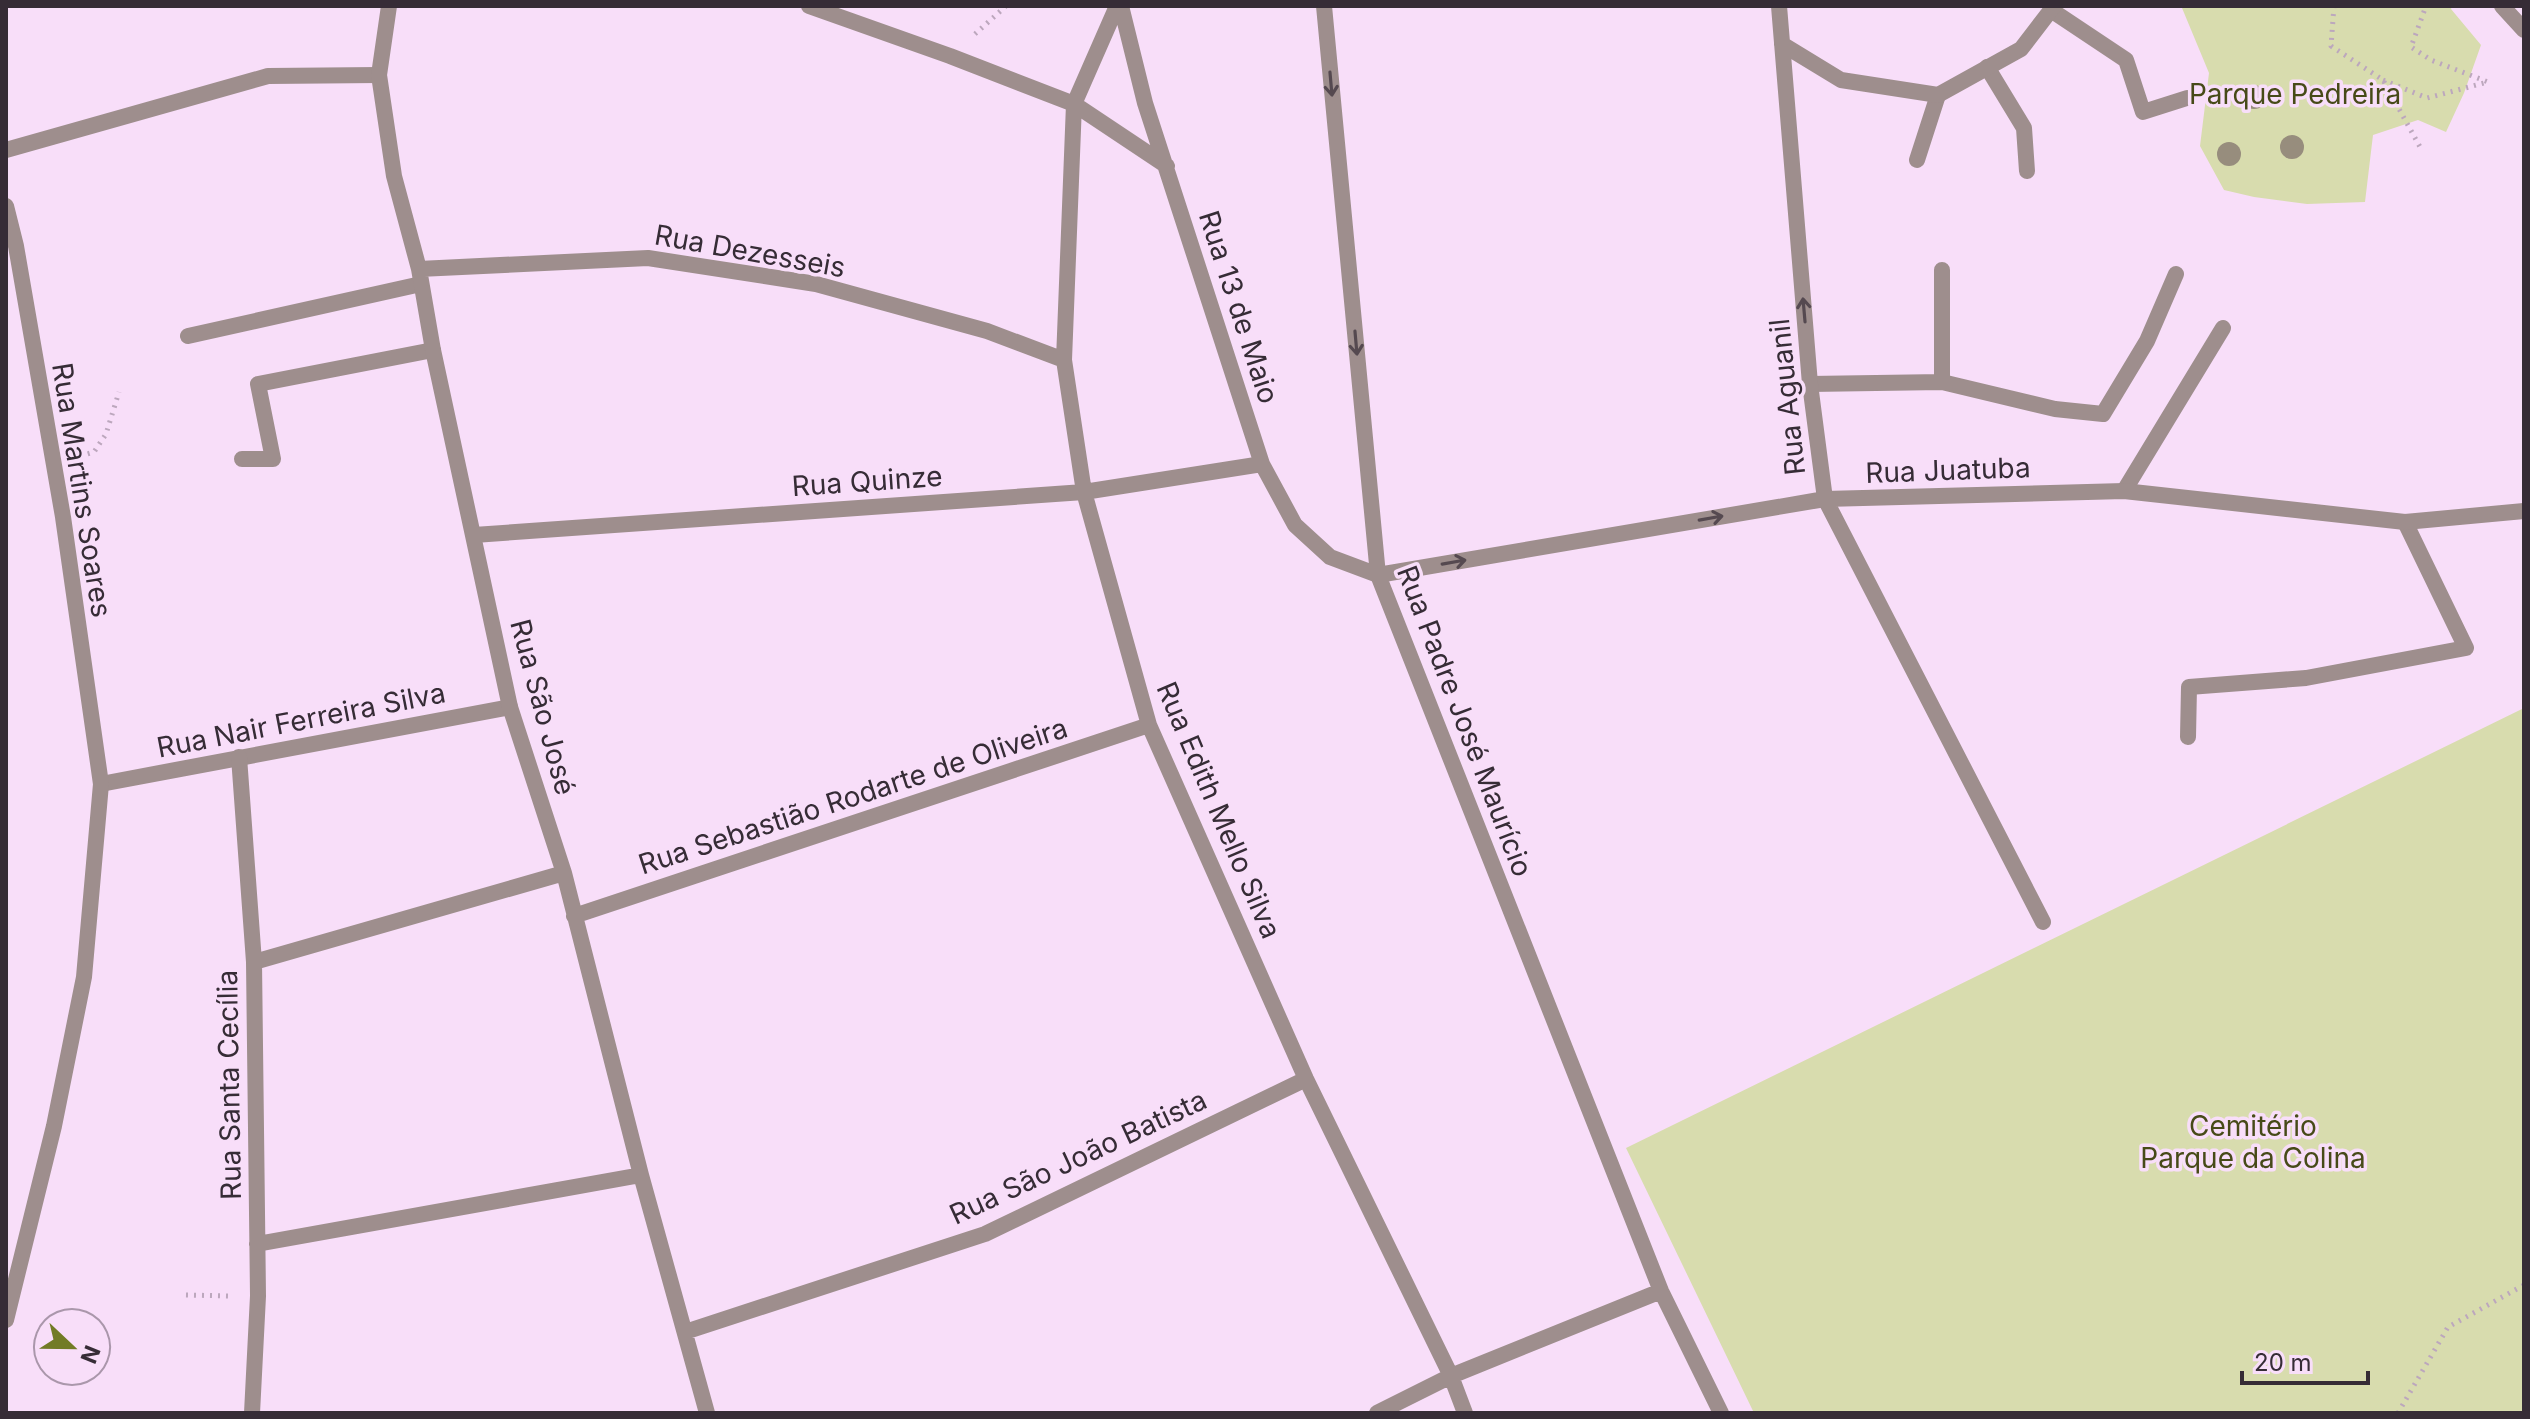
<svg xmlns="http://www.w3.org/2000/svg" width="2530" height="1419" font-family="Inter,sans-serif">
<style>
.green{fill:#d8dcae}
.lines{fill:none;stroke-linecap:round;stroke-linejoin:round}
.path{stroke:#bca7bd;stroke-width:5;stroke-dasharray:2 6;stroke-linecap:butt}
.service{stroke:#9e8e8d;stroke-width:16}
.minor{stroke:#9e8e8d;stroke-width:16}
.tree{fill:#978d7d}
.oneway{stroke:#554950}
.labels{text-anchor:middle;stroke-width:7;stroke-linejoin:round;paint-order:stroke}
.park-label{font-size:28px;fill:#474a18;stroke:#f8def9}
.street-label{font-size:28px;fill:#362c36;stroke:#f8def9}
</style>
<rect width="100%" height="100%" fill="#f8def9"/>
<!-- green -->
<path class="green" d="M2184,6H2452L2451,9L2481,45L2464,93L2446,132L2418,120L2373,135L2365,202L2307,204L2254,197L2224,190L2200,146L2209,73L2182,8Z
M2524,708V1413H1754L1626,1148Z"/>
<g class="lines">
<!-- path -->
<path class="path" d="M2334,6L2331,46L2383,80L2420,147
M975,34L1006,6
M2383,80L2427,98L2488,82L2431,60L2411,47L2426,6
M80,456L94,452L106,434L119,392
M186,1295L229,1296
M2398,1413L2448,1327L2524,1285"/>
<!-- service -->
<path class="service" d="M2502,6L2524,30
M2051,10L2126,60L2143,112L2187,98
M1987,67L2024,128L2027,171
M6,150L268,76L379,75
M1917,160L1938,95
M1942,270V382
M188,336L421,284
M1810,384L1942,382L2055,409L2103,414L2147,341L2176,274
M242,459H273L258,384L433,350
M2124,491L2223,328
M2188,737L2189,687L2306,678L2466,648L2405,522
M101,784L510,707"/>
<!-- minor -->
<path class="minor" d="M389,6L379,75L394,176L419,269L433,350L510,707L564,873L641,1175L707,1413
M809,6L950,56L1074,104L1167,166
M1117,6L1074,104L1064,360L1084,492L1149,725L1306,1079L1451,1376L1465,1413
M1121,6L1145,103L1262,464L1295,525L1330,557L1378,575
M1324,6L1378,575L1661,1291L1721,1413
M1779,6L1810,384L1825,499L2043,922
M1782,44L1841,80L1938,95L2021,49L2054,6
M6,206L16,246L63,517L101,784L84,977L54,1126L6,1320
M419,269L648,258L816,284L987,331L1064,360
M474,535L1084,492L1262,464
M1378,575L1825,499L2124,491L2405,522L2524,511
M239,757L254,962L258,1296L252,1413
M574,916L1149,725
M254,962L564,873
M257,1244L641,1175
M685,1332L985,1234L1306,1079
M1377,1413L1451,1376L1661,1291"/>
</g>
<!-- trees -->
<g class="tree">
<circle cx="2254" cy="97" r="12"/>
<circle cx="2292" cy="147" r="12"/>
<circle cx="2229" cy="154" r="12"/>
</g>
<!-- one-way arrows -->
<defs><path id="oneway-shaft" d="M-6 0H5M1.5-3L5.5 0L1.5 3" fill="none" stroke-width="1.6" stroke-linecap="round" stroke-linejoin="round" transform="scale(2)"/></defs>
<g class="oneway">
<use href="#oneway-shaft" transform="translate(1331 84) rotate(85)"/>
<use href="#oneway-shaft" transform="translate(1804 310) rotate(-95)"/>
<use href="#oneway-shaft" transform="translate(1356 343) rotate(85)"/>
<use href="#oneway-shaft" transform="translate(1711 518) rotate(-10)"/>
<use href="#oneway-shaft" transform="translate(1454 562) rotate(-10)"/>
</g>
<g class="labels">
<!-- park labels -->
<g class="park-label">
<text x="2295" y="104">Parque Pedreira</text>
<text x="2253" y="1136">Cemitério<tspan x="2253" dy="32">Parque da Colina</tspan></text>
</g>
<!-- street labels -->
<g class="street-label">
<text transform="translate(750 251) rotate(10)" y="10">Rua Dezesseis</text>
<text transform="translate(1239 307) rotate(72)" y="10">Rua 13 de Maio</text>
<text transform="translate(1787 397) rotate(-96)" y="10">Rua Aguanil</text>
<text transform="translate(1948 470) rotate(-2)" y="10">Rua Juatuba</text>
<text transform="translate(867 481) rotate(-4)" y="10">Rua Quinze</text>
<text transform="translate(82 490) rotate(81)" y="10">Rua Martins Soares</text>
<text transform="translate(543 707) rotate(75)" y="10">Rua São José</text>
<text transform="translate(301 720) rotate(-11)" y="10">Rua Nair Ferreira Silva</text>
<text transform="translate(1465 721) rotate(69)" y="10">Rua Padre José Maurício</text>
<text transform="translate(853 796) rotate(-18)" y="10">Rua Sebastião Rodarte de Oliveira</text>
<text transform="translate(1219 810) rotate(67)" y="10">Rua Edith Mello Silva</text>
<text transform="translate(229 1085) rotate(-91)" y="10">Rua Santa Cecília</text>
<text transform="translate(1078 1157) rotate(-25)" y="10">Rua São João Batista</text>
</g>
</g>
<!-- border -->
<rect width="2530" height="1419" fill="none" stroke="#362c36" stroke-width="16"/>
<!-- north arrow -->
<g transform="translate(72 1347) rotate(112)"><circle r="38" fill="#f8def9" stroke="#aa97ab" stroke-width="2"/>
<path d="M0-6L14 30L0 20L-14 30Z" fill="#727b26"/>
<text y="-12" font-size="22" font-weight="bold" text-anchor="middle" fill="#362c36">N</text>
</g>
<!-- scale -->
<path d="M2242 1371v12h126v-12" fill="none" stroke="#362c36" stroke-width="4"/>
<text x="2254" y="1371" font-size="24" fill="#362c36" stroke="#f8def9" stroke-width="6" paint-order="stroke">20 m</text>
</svg>
